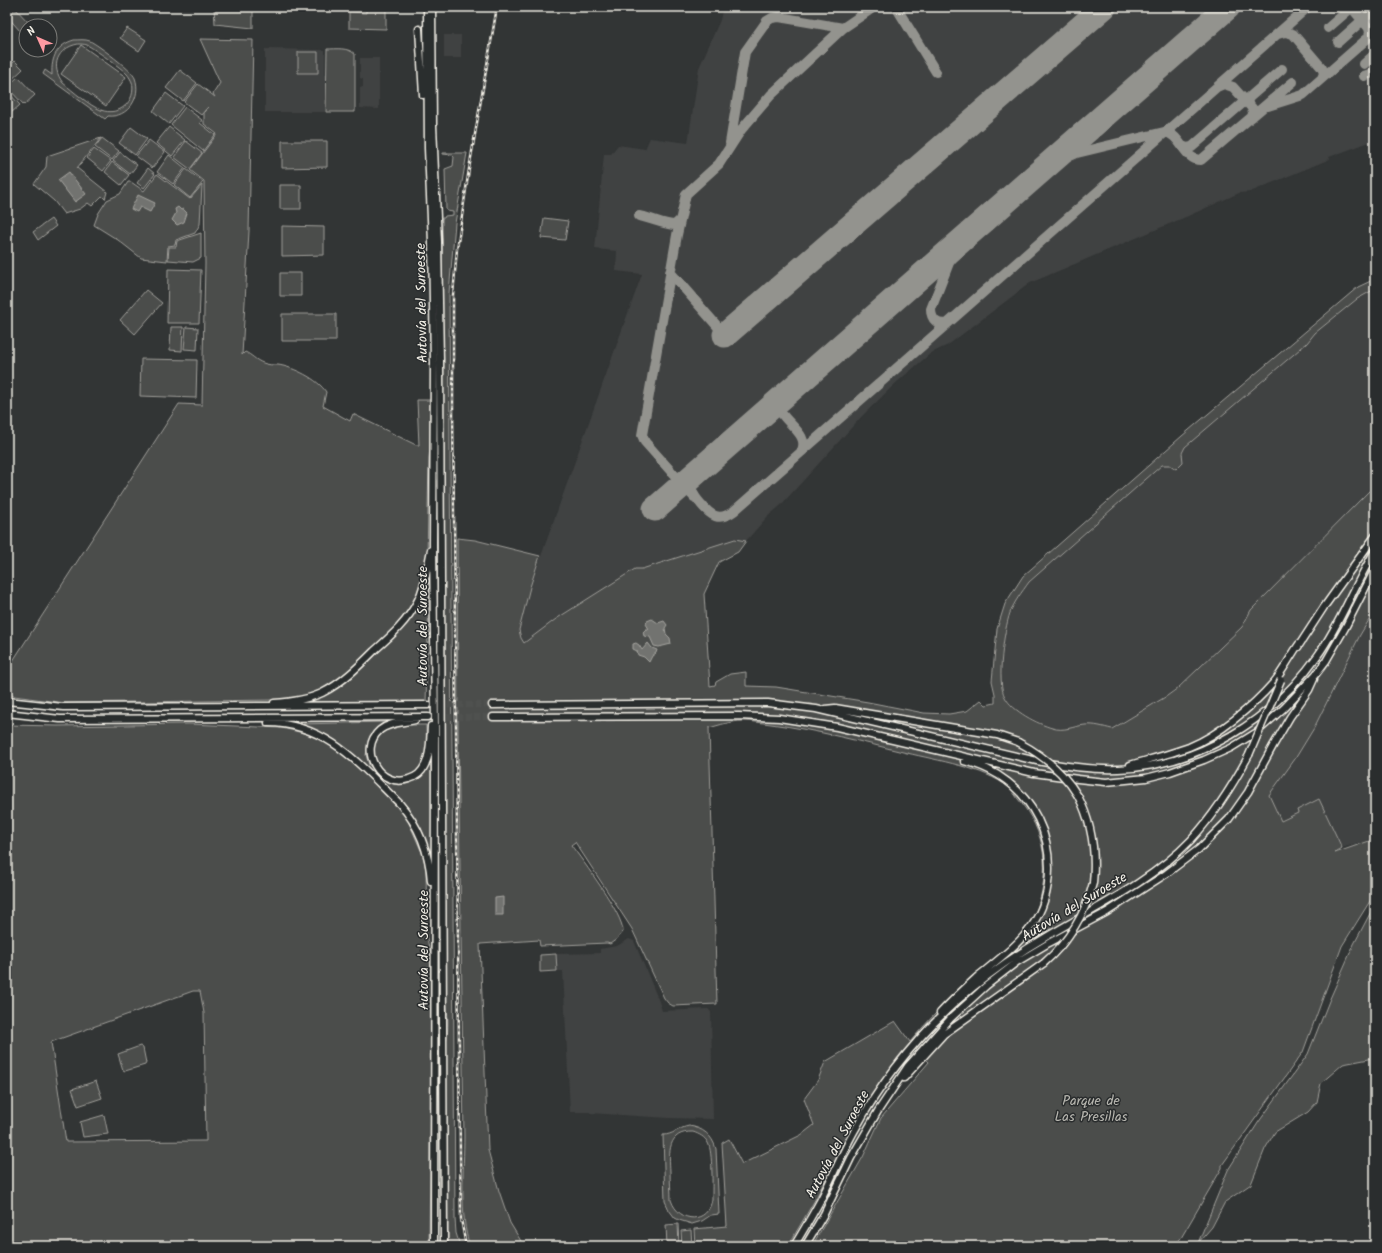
<svg xmlns="http://www.w3.org/2000/svg" width="1382" height="1253" font-family="Kalam,sans-serif">
<style>
.built{fill:#404242}
.green{fill:#4b4d4c;stroke:#a09f9a;fill-rule:evenodd}
.water{fill:#727370;stroke:#a6a5a0}
.lines{fill:none;stroke-linecap:round;stroke-linejoin:round}
.taxiway{stroke:#93938e;stroke-width:10}
.runway{stroke:#93938e;stroke-width:25}
.highway-tunnel{stroke:#4f5150;stroke-width:6;stroke-dasharray:6 3;stroke-linecap:butt}
.highway-casing{stroke:#f4f1e8;stroke-width:9}
.highway{stroke:#2a2d2e;stroke-width:6}
.rail-casing{stroke:#f4f1e8;stroke-width:2.5}
.rail{stroke:#2a2d2e;stroke-width:1;stroke-dasharray:3;stroke-linecap:butt}
.highway-bridge-casing{stroke:#f4f1e8;stroke-width:9;stroke-linecap:butt}
.highway-bridge{stroke:#2a2d2e;stroke-width:6}
.labels{text-anchor:middle;stroke-width:3;stroke-linejoin:round;paint-order:stroke}
.street-label{font-size:14px;fill:#f4f1e8;stroke:#2a2d2e}
.park-label{font-size:14px;fill:#b9b8b1;stroke:#2a2d2e}
</style>
<rect width="100%" height="100%" fill="#323535"/>
<filter id="ink" filterUnits="userSpaceOnUse"><feTurbulence type="fractalNoise" baseFrequency=".025" numOctaves="2"/><feDisplacementMap in="SourceGraphic" scale="8" xChannelSelector="R" yChannelSelector="G"/><feConvolveMatrix kernelMatrix="1 2 1 2 8 2 1 2 1" color-interpolation-filters="sRGB"/></filter>
<g filter="url(#ink)">
<!-- built -->
<path class="built" d="M723,7H1375V140L1329,157L1330,159L1250,192L1239,193L1188,216L1030,283L948,345L931,353L897,382L863,415L780,506L767,517L746,541L735,539L642,569H635L556,619L524,644L519,630L530,587L642,274L616,271L617,251L595,249L604,154H611L618,145L645,149L650,138L688,143L699,68L720,20Z
M444,35H461V58H444Z
M265,49L325,50V112H265Z
M360,58H379V109L360,108V88L363,87V79L360,78Z
M1375,289V485L1251,610L1242,627L1198,670L1167,696L1112,729L1084,725L1065,730L1054,729L1045,726L1020,712L1010,705L1004,696L1000,675L1006,626L1015,603L1029,582L1162,465H1170L1176,469L1183,462L1182,453L1185,447L1307,343L1315,333L1357,299Z
M1375,610V839L1342,851L1362,842L1342,848L1319,800L1297,810L1298,813L1281,821L1269,795L1295,759L1314,728L1360,635Z
M629,939L634,941L658,999L662,1011L708,1009L711,1012L713,1119L669,1118L590,1113V1112H570L563,971H557L556,954L600,953V949L617,946Z"/>
<!-- green -->
<path class="green" d="M7,7H14L29,23L20,31L7,16Z
M214,7H253V28L215,24Z
M366,7H386V29L349,28V12L366,13Z
M127,28L146,40L139,51L120,38Z
M200,39L253,40L249,231L242,355L245,352C252,355 255,360 263,363C268,365 273,365 278,365C293,367 318,379 326,392L323,406L350,421L353,414L416,445H419L417,400H430V447L429,458L427,558C425,575 420,593 411,607C396,631 347,678 321,690C306,697 290,699 273,700L65,703L7,695V670L179,404L202,405L205,264L204,181L190,170L217,134L204,124V112L208,107L201,115L184,102L198,84L215,97L213,94L220,83Z
M74,40C79,40 85,39 90,41C98,45 132,70 135,78C142,97 128,118 108,116L105,119L43,74L45,70L52,75C51,57 57,45 74,40ZM78,44C81,44 84,44 87,45C93,48 123,69 127,74C129,76 131,80 132,82C137,101 119,117 101,110C90,106 73,91 63,83C50,66 57,48 78,44Z
M81,45L126,77L106,106L61,74Z
M327,49C337,49 347,47 355,54V112H326Z
M298,52H318V73H298Z
M15,61L23,69L7,84V68Z
M180,70L197,83L183,101L166,88Z
M18,77L35,95L24,105L7,87Z
M7,91L20,105L11,113L7,110Z
M166,93L183,106L169,124L153,111Z
M185,107L202,120L200,123L215,135L203,151L171,125Z
M131,127L147,139L135,155L119,143Z
M169,127L185,140L172,156L156,143Z
M101,138L77,168L107,192L105,199L102,196L92,206L88,203L80,209L64,214L54,201L34,184L46,167L47,156Z
M102,138L119,151L112,160L95,147Z
M149,140L165,152L152,168L136,156Z
M186,141L202,153L190,169L174,157Z
M282,141H327V167L282,168Z
M94,149L111,161L103,171L87,158Z
M120,152L137,165L130,174L113,161Z
M443,153H467L455,223L449,293L455,1219L456,1233L460,1246H448L446,1043C449,1028 448,1014 446,999L442,223V218H444L445,216L453,215V212L447,211L446,209L445,169L453,166L454,157L452,155L443,154Z
M169,155L185,168L173,184L157,172Z
M112,162L129,175L121,185L105,172Z
M148,168L155,174L144,188L137,183Z
M186,169L203,182L190,198L174,185Z
M157,174L190,199L202,185L200,224L195,233L176,240L175,245L168,246L167,261L141,258L118,240L94,225L98,214L107,200L120,194L128,182H131L144,191Z
M280,185H301V209H280Z
M544,218L568,221L565,240L541,238Z
M51,219L56,226L38,240L33,232Z
M282,226L324,227V255L282,256Z
M201,233V258L193,262L168,260L169,247H176L177,241Z
M168,269L201,270L199,323H167Z
M280,273H301V296H280Z
M1375,279V289L1357,299L1315,333L1307,343L1185,447L1182,453L1183,462L1176,469L1170,465H1162L1029,582C1022,592 1014,602 1010,613C1004,630 996,682 1005,697C1012,711 1038,724 1052,728C1064,732 1074,726 1085,725C1095,724 1103,727 1112,729L1167,696L1178,688L1242,627L1251,610L1375,485V610L1360,635L1314,728L1295,759L1269,795L1281,821L1298,813L1297,810L1319,799L1342,848L1335,853L1375,839V893L1342,946L1303,1052L1222,1165V1168L1181,1238L1174,1246H812L863,1157L881,1118L929,1062L910,1043L898,1057L856,1119L816,1198L788,1246H695L694,1229L727,1226L722,1143L729,1139L742,1164L801,1135L814,1125L804,1099L818,1080L825,1062L895,1021L910,1042C930,1018 951,997 974,977C997,957 1024,941 1036,911C1051,872 1046,831 1018,799C1015,795 1012,790 1008,787C985,768 936,760 907,753C862,742 817,730 771,724C762,723 752,721 743,721C732,721 719,725 709,728L717,1004L673,1006L668,1003L664,998L632,929L575,842L571,845C582,860 624,915 623,932L617,939L610,944L607,943L540,946L539,940L480,944L488,1150L499,1191L510,1223L524,1246H470C459,1217 464,1168 464,1136L458,730L457,538L475,540L540,556L530,587L519,630L521,638L524,643L556,619L635,569H642L735,539L746,541L738,552L719,562L704,594L710,686L715,685L716,682L730,674L746,672V686L776,687L868,702L924,713L949,714L967,711L981,700L986,705L995,703V694L992,681L997,629L1005,604L1023,576L1182,436L1358,287Z
M146,290L162,303L135,334L120,320Z
M282,314H336V341H282Z
M171,327H183L182,351L170,350Z
M186,327L198,328L197,350L184,349Z
M141,359L197,360L196,398L140,396Z
M430,562L426,702H303L338,688L352,678L382,649L410,619L427,585Z
M386,722L377,728L369,740L366,755L369,765L386,782L395,784H402L412,781L421,777L429,765L431,766L432,851L429,849L421,828L409,809L394,792L342,745L318,731L299,724Z
M189,724L282,728L312,735L336,748L385,793L406,816L423,855L426,870L427,938L432,963L429,1246H7V725L57,726ZM193,991H200L204,1013L206,1141L66,1142L51,1042Z
M400,725H426C426,736 428,750 424,761C422,767 416,772 412,774C383,788 362,752 380,733C385,728 393,727 400,725Z
M1375,904V1056L1369,1059L1343,1064L1321,1083L1317,1102L1308,1112L1275,1132L1265,1149L1251,1184L1225,1202L1212,1227L1198,1243L1228,1170L1258,1123L1308,1054L1329,1001L1354,944Z
M556,954L557,971L540,972V955Z
M140,1046L143,1048L146,1063L145,1065L125,1071L123,1070L118,1054Z
M96,1081L102,1098L78,1106L72,1089Z
M104,1115L108,1134L83,1137L80,1122Z
M689,1126C703,1128 712,1135 716,1149L719,1214L711,1215L702,1221L692,1224L679,1220L675,1218L669,1210L665,1201L663,1135C673,1135 678,1128 689,1126ZM693,1132C699,1134 705,1137 708,1143C713,1152 712,1187 712,1199C709,1224 679,1224 671,1200C671,1191 670,1181 670,1171C669,1153 667,1131 693,1132Z
M678,1224L679,1246H667L666,1225Z
M691,1230L692,1246H682L681,1231Z"/>
<!-- water -->
<path class="water" d="M69,172L86,194L75,202L58,180Z
M138,195L155,203L150,212L140,207L137,212L131,209Z
M178,207L181,210L183,209L187,213L184,222L177,225L172,220L176,213L175,209Z
M652,619L658,623L664,621L667,625L665,628L666,634L670,638L671,644L659,647L654,646L650,637L644,636L643,632L646,629H649L646,624L647,621Z
M636,643L639,645L642,650L648,643L652,648L657,650L656,653L652,656L649,662L644,657L638,655L637,651L633,649V644Z
M503,897V915H495V898Z"/>
<g class="lines">
<!-- taxiway -->
<path class="taxiway" d="M896,7L936,72
M1328,28L1352,7
M1278,34L1285,32L1293,34L1322,68L1324,73L1322,78
M1338,42L1375,9
M1364,64L1375,54
M1364,76L1375,72
M1217,87L1224,84L1233,87L1252,108L1253,113L1252,117
M1268,106L1303,95L1368,38L1370,33L1369,28L1351,7
M730,143L745,52L767,21L772,18L779,17L843,28
M1182,146L1187,148L1192,147L1282,69
M1046,167L1077,153L1164,132C1181,133 1184,161 1201,160L1293,82
M639,216C651,218 665,225 675,225L680,220
M670,272L725,335
M948,323C938,326 931,320 931,309L949,263L968,235
M784,396L781,401V412C787,424 811,436 801,452
M697,472C688,485 691,493 701,504C711,516 719,522 734,511L1308,7
M694,497L645,442L642,435L677,235L686,194L719,164L741,130L771,95L843,28L874,7"/>
<!-- runway -->
<path class="runway" d="M725,335L1104,7
M655,509L1228,7"/>
<!-- highway-tunnel -->
<path class="highway-tunnel" d="M430,705H492
M429,717H493"/>
<!-- highway casing -->
<g class="highway-casing">
<path id="highway" d="M427,7L428,148L432,242L434,363L433,544L435,729L434,1246
M432,7L433,125L438,242L440,361L444,1246
M419,29L423,95
M1298,647L1324,607L1375,536
M7,701L63,707L428,705
M274,703C290,702 307,700 322,693C342,683 358,667 374,651C391,636 408,621 418,600C426,584 427,567 431,550
M492,705L768,703L816,709L1037,761C1064,766 1091,770 1118,769C1199,766 1272,720 1318,655C1341,623 1354,585 1375,551
M825,709L835,708L997,735L1018,742
M7,713L60,719L428,717
M493,717L739,716L779,718L837,727L1034,773L1078,779L1106,782L1146,778L1170,772L1204,760L1231,748L1257,732L1284,708L1316,674L1326,661L1345,628L1375,569
M415,720C404,723 390,722 380,730C357,750 380,789 409,779C416,777 422,772 425,765C431,753 430,739 431,726
M268,723C327,723 361,766 400,804C419,826 429,852 431,881
M1130,765C1150,759 1170,754 1189,747C1219,735 1252,707 1274,682C1283,671 1290,657 1299,644
M1078,796C1092,823 1096,852 1093,883
M940,1013C952,1000 964,989 977,977C1015,946 1049,924 1049,868C1049,851 1046,835 1038,819C1023,789 997,769 964,761
M904,1078L944,1034L1044,963
M794,1246C803,1231 812,1216 820,1201C832,1178 842,1153 855,1130C881,1082 916,1038 957,1001C984,977 1015,955 1046,937C1095,908 1152,881 1191,840C1215,814 1233,785 1249,755
M805,1246L824,1214L851,1158L878,1111L908,1066L951,1018L986,986L1017,962L1049,943L1107,912L1166,874L1199,849L1229,819L1248,792L1273,746L1290,717L1309,690L1314,679"/>
</g>
<!-- highway -->
<use href="#highway" class="highway"/>
<!-- rail casing -->
<g class="rail-casing">
<path id="rail" d="M466,1246L461,1219L460,1152L453,413V295L457,249L469,169L497,7"/>
</g>
<!-- rail -->
<use href="#rail" class="rail"/>
<!-- highway-bridge casing -->
<g class="highway-bridge-casing">
<path id="highway-bridge" d="M1018,742C1043,755 1063,771 1078,796
M1249,755L1281,680
M1044,963C1069,941 1085,915 1093,883"/>
</g>
<!-- highway-bridge -->
<use href="#highway-bridge" class="highway-bridge"/>
</g>
</g>
<g class="labels">
<!-- street labels -->
<g class="street-label">
<text transform="translate(421 303) rotate(-91)" y="5">Autovía del Suroeste</text>
<text transform="translate(422 626) rotate(-90)" y="5">Autovía del Suroeste</text>
<text transform="translate(1074 906) rotate(-31)" y="5">Autovía del Suroeste</text>
<text transform="translate(423 950) rotate(-90)" y="5">Autovía del Suroeste</text>
<text transform="translate(837 1144) rotate(-62)" y="5">Autovía del Suroeste</text>
</g>
<!-- park labels -->
<g class="park-label">
<text x="1091" y="1105">Parque de<tspan x="1091" dy="16">Las Presillas</tspan></text>
</g>
</g>
<!-- margin -->
<rect width="1382" height="1253" fill="none" stroke="#2a2d2e" stroke-width="24"/>
<rect x="12" y="12" width="1358" height="1229" fill="none" stroke="#f4f1e8" stroke-width="1.5" filter="url(#ink)"/>
<!-- north arrow -->
<g transform="translate(38 38) rotate(315)"><circle r="19" fill="#2a2d2e" stroke="#7b7b78"/>
<path d="M0-3L7 15L0 10L-7 15Z" fill="#ff9aa2"/>
<text y="-6" font-size="11" font-weight="bold" text-anchor="middle" fill="#f4f1e8">N</text>
</g>
</svg>
